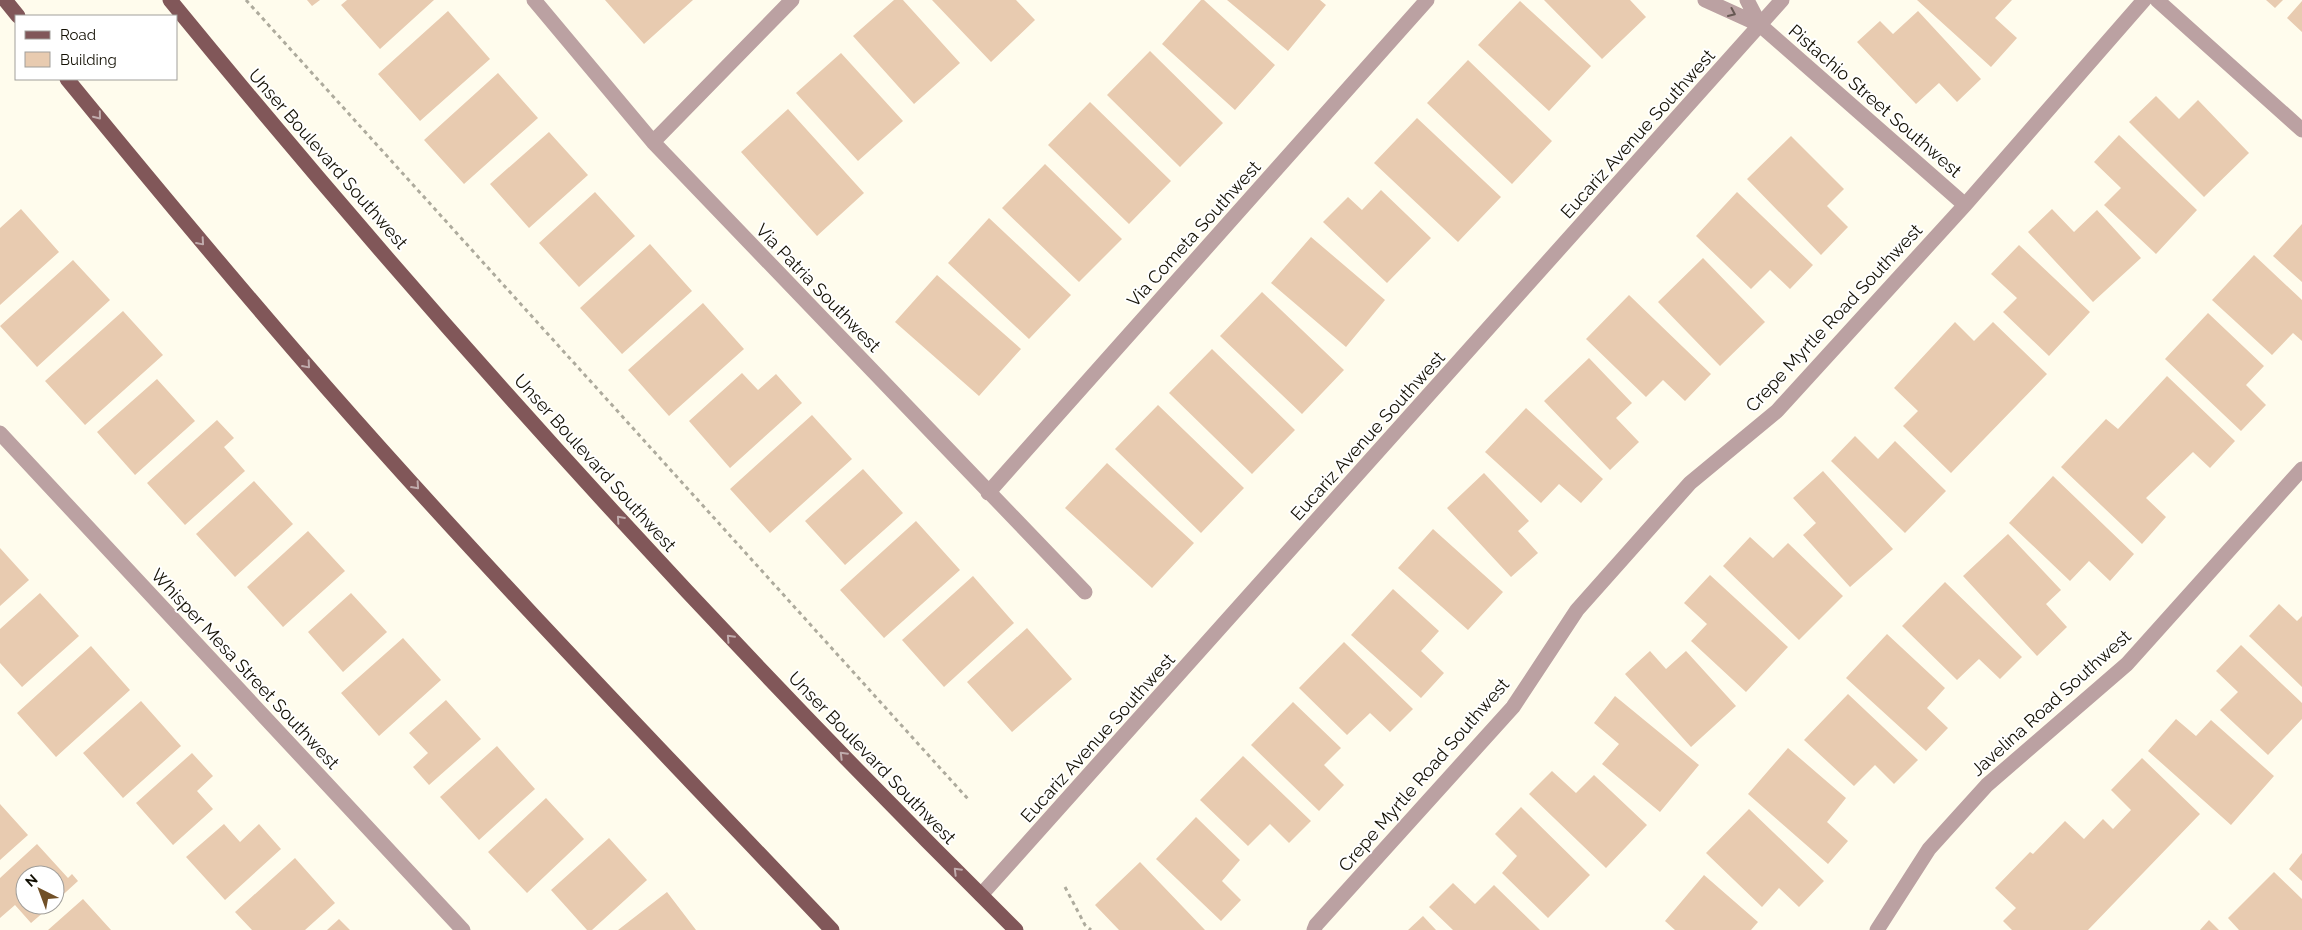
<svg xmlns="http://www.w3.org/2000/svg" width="2302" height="930" font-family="Raleway,sans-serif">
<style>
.building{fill:#e8cbb0}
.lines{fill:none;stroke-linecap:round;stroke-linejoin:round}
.path{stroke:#aeab9d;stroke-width:3;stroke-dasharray:4 4;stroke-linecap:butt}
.minor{stroke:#bba1a2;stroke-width:15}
.major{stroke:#815759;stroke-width:15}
.oneway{stroke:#675853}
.oneway2{stroke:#c0abac}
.labels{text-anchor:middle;stroke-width:4;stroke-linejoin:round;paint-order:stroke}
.street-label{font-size:18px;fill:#131004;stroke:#fff}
</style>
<rect width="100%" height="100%" fill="#fffced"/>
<!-- building -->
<path class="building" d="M307,0H320L312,6Z
M347,0H434L380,49L341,5Z
M605,0H693L644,44Z
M894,0H903L960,63L914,104L853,36Z
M932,0H1016L1035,20L991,62Z
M1201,0H1204L1275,65L1235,110L1162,44Z
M1227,0H1320L1326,5L1288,51Z
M1544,0H1630L1646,17L1602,59Z
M1917,0H2012L1995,18L2017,38L1991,67Z
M2266,0H2283L2275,8Z
M1520,1L1591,66L1549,111L1478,45Z
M2302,1V32L2287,18Z
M448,11L490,59L420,121L378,74Z
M1918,11L1981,79L1957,102L1939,83L1916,104L1857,42L1880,21L1893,34Z
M1150,51L1223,123L1180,167L1107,95Z
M841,53L903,121L858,161L796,93Z
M1468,60L1552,141L1512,184L1427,103Z
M498,73L538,118L464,184L424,140Z
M2156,96L2179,119L2198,100L2249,153L2204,197L2129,122Z
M1090,102L1171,181L1129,224L1048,145Z
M788,109L864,193L817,236L741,152Z
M1417,118L1501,197L1458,242L1374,163Z
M549,132L588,175L529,228L490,184Z
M2119,135L2197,210L2156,254L2104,205L2121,188L2094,162Z
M1791,136L1844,189L1827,206L1848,227L1821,255L1747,179Z
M1045,164L1122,239L1079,282L1002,208Z
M1381,190L1431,238L1387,283L1323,222L1348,197L1362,210Z
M595,192L635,236L579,287L539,243Z
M1737,192L1813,265L1790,289L1770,270L1751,289L1696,236Z
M21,209L59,252L0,305V228Z
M2052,209L2074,232L2097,210L2141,258L2093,302L2028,232Z
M989,218L1071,295L1029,339L948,263Z
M2302,224V282L2273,256Z
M1311,237L1385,300L1346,347L1271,283Z
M650,244L692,291L622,354L580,308Z
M2019,245L2090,312L2049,356L2003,312L2017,298L1991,274Z
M2254,255L2302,300V341L2293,333L2272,355L2212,300Z
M1703,258L1765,322L1720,366L1658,302Z
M73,260L110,300L37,367L0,326Z
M937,275L1021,349L979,396L895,322Z
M1262,292L1344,370L1302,414L1220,336Z
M1629,295L1711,374L1685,401L1663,380L1646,397L1586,339Z
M703,303L744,349L669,416L628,370Z
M123,311L163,355L85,425L45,381Z
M2208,313L2264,366L2246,385L2266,405L2241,431L2165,359Z
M1955,322L1974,341L1993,322L2047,374L1951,473L1903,426L1918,411L1894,388Z
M1212,349L1295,430L1252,474L1169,393Z
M1589,358L1632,403L1616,418L1639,442L1610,470L1544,401Z
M742,373L758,390L776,374L802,403L730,468L689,421Z
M2167,376L2235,441L2210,468L2193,452L2146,498L2166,517L2142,544L2061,467L2106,419L2118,429Z
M157,379L195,421L135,475L97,432Z
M1158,405L1244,488L1201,533L1115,449Z
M1526,408L1603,479L1581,503L1559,484L1541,503L1485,452Z
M812,415L852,459L770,533L730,489Z
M217,420L234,438L224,447L245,471L185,525L147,483Z
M1855,436L1878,459L1895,441L1946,491L1905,533L1831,461Z
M1107,463L1194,543L1152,588L1065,508Z
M863,469L903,513L845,565L805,521Z
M1823,471L1893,549L1850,587L1803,535L1816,523L1793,498Z
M1484,473L1529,521L1518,531L1538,553L1511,577L1447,508Z
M2053,476L2134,554L2110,581L2089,561L2070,581L2009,523Z
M254,481L293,524L235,577L196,534Z
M916,521L960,570L884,638L840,590Z
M1433,529L1503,592L1468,630L1398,568Z
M308,531L345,571L283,627L247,587Z
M2008,534L2061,590L2046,604L2067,627L2037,656L1963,576Z
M1750,537L1773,558L1788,543L1843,596L1799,640L1723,566Z
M0,548L29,580L0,606Z
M1710,575L1788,647L1746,692L1691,641L1707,624L1684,603Z
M973,576L1014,623L944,687L902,640Z
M1945,582L2022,657L2000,679L1979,659L1957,680L1902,626Z
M1393,589L1439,631L1421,651L1444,673L1421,698L1351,635Z
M40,593L79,636L22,687L0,663V629Z
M351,593L387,632L343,672L308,632Z
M2279,604L2297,621L2302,616V687L2249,636Z
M1027,628L1072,679L1012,732L967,682Z
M1887,634L1945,688L1927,708L1948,728L1926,751L1846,678Z
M403,638L441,680L379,736L341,693Z
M1344,642L1413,709L1390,732L1370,713L1347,735L1299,688Z
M2241,645L2302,703V719L2268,755L2220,710L2238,692L2216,671Z
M91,646L130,690L56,757L17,713Z
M1650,651L1666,669L1686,651L1736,706L1691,747L1625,674Z
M1848,694L1918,760L1894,784L1875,765L1854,786L1804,740Z
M1615,696L1699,765L1660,812L1602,764L1619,744L1594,723Z
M446,700L481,739L429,785L413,767L428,753L409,733Z
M141,701L181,746L123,798L83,753Z
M1293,702L1341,748L1324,765L1344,785L1319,811L1251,745Z
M2176,719L2196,736L2211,720L2274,776L2231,825L2148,751Z
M497,746L535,789L479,840L440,797Z
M1788,748L1846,798L1827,822L1848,841L1828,864L1748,794Z
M192,753L213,776L197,791L213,809L173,845L136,803Z
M1243,756L1311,821L1289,843L1270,824L1248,846L1200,800Z
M2142,758L2200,814L2088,930H2012L2003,921L2016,908L1995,888L2030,852L2033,854L2065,821L2084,839L2103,819L2113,829L2131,810L2111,790Z
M1552,771L1576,793L1594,775L1647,825L1606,868L1529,794Z
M546,798L584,839L527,893L488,852Z
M0,804L28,835L0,860Z
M1521,807L1590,875L1548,918L1502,873L1517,856L1495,834Z
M1749,809L1824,881L1799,907L1779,888L1762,907L1706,853Z
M1196,817L1240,860L1222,881L1241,900L1221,921L1156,859Z
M224,824L240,842L259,824L281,849L225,900L186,857Z
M609,838L647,880L592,930H587L551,890Z
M37,844L68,878L72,874L78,881L55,902V875H25V905H52L31,923L15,905L0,918V878Z
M2302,853V881L2289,869Z
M295,858L335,903L305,930H252L235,912Z
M1140,862L1205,930H1119L1095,905Z
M2274,872L2302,899V930H2239L2228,918Z
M1704,875L1758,922L1751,930H1675L1665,921Z
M1453,883L1475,904L1494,885L1540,930H1453L1429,907Z
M667,892L696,930H618Z
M83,899L111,930H48Z
M1423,916L1436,930H1408Z
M339,919L350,930H327Z
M2209,920L2219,930H2200Z"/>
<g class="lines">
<!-- path -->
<path class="path" d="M246,0L968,799
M1065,887L1085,925L1091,930"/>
<!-- minor -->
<path class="minor" d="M534,0L653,142L1085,592
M1705,0L1760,25L1965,205
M1747,0L1760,25
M2157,0L2302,130
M653,142L792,0
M0,433L463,930
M988,493L1427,0
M981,895L1782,0
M1314,930L1316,925L1513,707L1577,610L1690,483L1777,411L1965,205L2144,0
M1877,930L1929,849L1987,785L2127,664L2302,469"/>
<!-- major -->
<path class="major" d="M5,0L18,16
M170,0C435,324 718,635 1016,930
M67,79C152,183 238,286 326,387C489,573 662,751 832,930"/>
</g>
<!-- one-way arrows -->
<defs><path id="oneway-chevron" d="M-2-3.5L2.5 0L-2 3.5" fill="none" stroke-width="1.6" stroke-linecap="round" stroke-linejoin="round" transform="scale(1.25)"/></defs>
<use class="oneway" href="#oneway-chevron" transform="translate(1732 13) rotate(24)"/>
<g class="oneway2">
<use href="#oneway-chevron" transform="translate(98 116) rotate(51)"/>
<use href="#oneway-chevron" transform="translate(201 242) rotate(49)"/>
<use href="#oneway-chevron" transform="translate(307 365) rotate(49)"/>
<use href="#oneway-chevron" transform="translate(416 486) rotate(48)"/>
<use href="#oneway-chevron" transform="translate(620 519) rotate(-132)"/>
<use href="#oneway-chevron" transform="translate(730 638) rotate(-133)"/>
<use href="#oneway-chevron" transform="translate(843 755) rotate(-135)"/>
<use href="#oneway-chevron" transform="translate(957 871) rotate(-135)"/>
</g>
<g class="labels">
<!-- street labels -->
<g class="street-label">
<text transform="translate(1875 101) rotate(41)" y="6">Pistachio Street Southwest</text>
<text transform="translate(1638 134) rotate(-48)" y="6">Eucariz Avenue Southwest</text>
<text transform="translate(328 159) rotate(49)" y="6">Unser Boulevard Southwest</text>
<text transform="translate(1194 234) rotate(-48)" y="6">Via Cometa Southwest</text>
<text transform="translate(818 288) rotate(46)" y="6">Via Patria Southwest</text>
<text transform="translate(1834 318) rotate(-47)" y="6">Crepe Myrtle Road Southwest</text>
<text transform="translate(1368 436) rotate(-48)" y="6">Eucariz Avenue Southwest</text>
<text transform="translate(595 463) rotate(48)" y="6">Unser Boulevard Southwest</text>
<text transform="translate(245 669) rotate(47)" y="6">Whisper Mesa Street Southwest</text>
<text transform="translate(2051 703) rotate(-42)" y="6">Javelina Road Southwest</text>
<text transform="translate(1098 738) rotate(-48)" y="6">Eucariz Avenue Southwest</text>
<text transform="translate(872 758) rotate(46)" y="6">Unser Boulevard Southwest</text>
<text transform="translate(1424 775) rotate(-49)" y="6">Crepe Myrtle Road Southwest</text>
</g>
</g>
<!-- legend -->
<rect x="15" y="15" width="162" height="65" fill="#ffffff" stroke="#a19f9b"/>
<rect x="25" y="31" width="25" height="8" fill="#815759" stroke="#a19f9b"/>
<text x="60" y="40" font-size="15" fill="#131004">Road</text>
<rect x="25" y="52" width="25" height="15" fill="#e8cbb0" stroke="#a19f9b"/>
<text x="60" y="65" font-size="15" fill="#131004">Building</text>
<!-- north arrow -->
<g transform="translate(40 890) rotate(318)"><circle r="24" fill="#ffffff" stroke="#a19f9b"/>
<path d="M0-4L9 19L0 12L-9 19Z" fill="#715027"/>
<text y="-8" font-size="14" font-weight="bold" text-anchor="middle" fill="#131004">N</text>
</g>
</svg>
